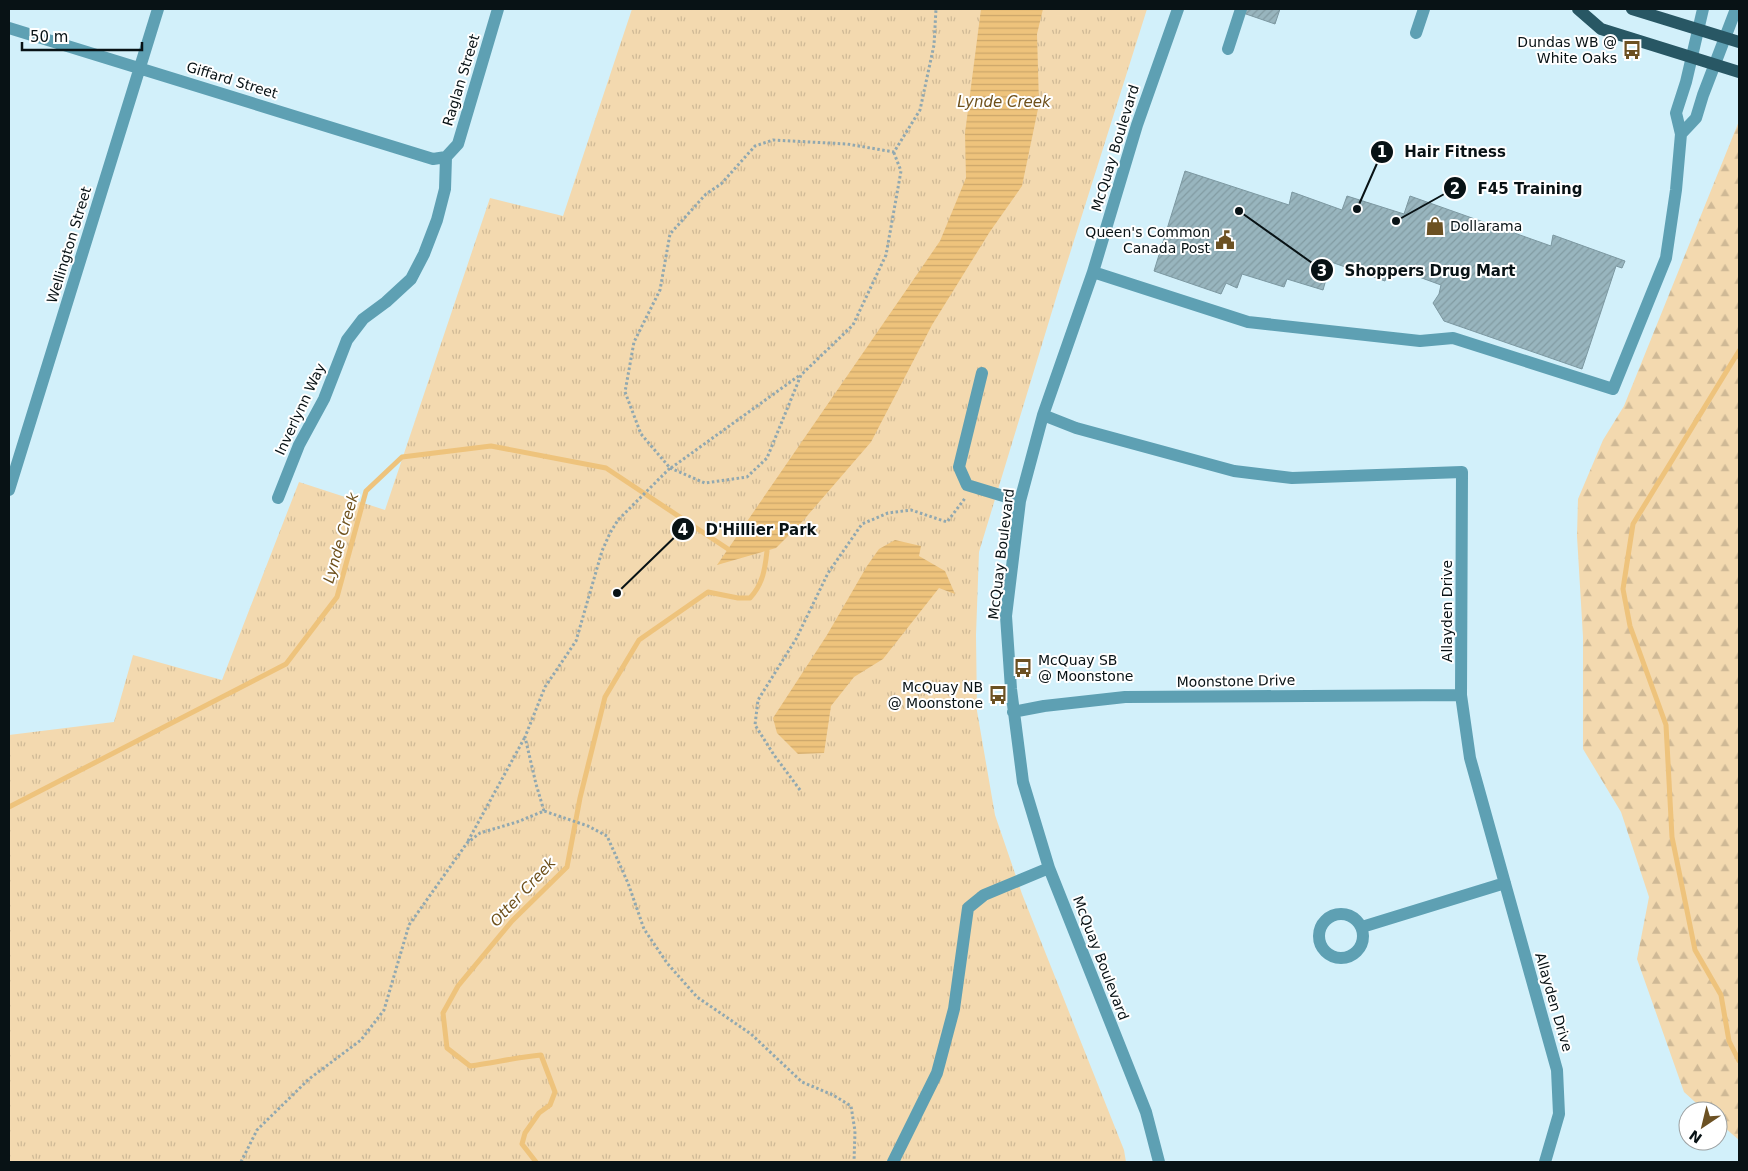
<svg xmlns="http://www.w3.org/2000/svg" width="1748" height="1171" font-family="'DejaVu Sans',sans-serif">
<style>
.forest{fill:url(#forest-firs)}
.park{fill:url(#park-tufts)}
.water{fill:url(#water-rules)}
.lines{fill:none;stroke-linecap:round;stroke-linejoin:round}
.stream{stroke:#eec37c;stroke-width:5}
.building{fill:url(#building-hatch);stroke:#7c98a1}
.path{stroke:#91a8b0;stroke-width:3;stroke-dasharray:2.5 2.5;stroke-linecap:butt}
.minor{stroke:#5ea0b3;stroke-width:12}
.major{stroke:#285764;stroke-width:12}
.labels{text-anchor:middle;stroke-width:4;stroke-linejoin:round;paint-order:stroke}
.poi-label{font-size:14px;fill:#081215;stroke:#fff;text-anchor:end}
.street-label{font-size:14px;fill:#081215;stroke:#fff}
.water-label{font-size:15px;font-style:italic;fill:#6e501b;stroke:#fff}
.leader{fill:none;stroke:#081215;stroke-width:2}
.callout-dot{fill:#081215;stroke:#fff;stroke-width:2}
.mark-label{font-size:15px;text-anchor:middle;font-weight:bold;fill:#fff}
.callout-label{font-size:15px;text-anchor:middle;font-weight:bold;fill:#081215;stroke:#fff;stroke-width:4;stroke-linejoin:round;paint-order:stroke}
</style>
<defs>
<pattern id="forest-firs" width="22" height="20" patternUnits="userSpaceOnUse" patternTransform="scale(1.25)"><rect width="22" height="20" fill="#f3d9af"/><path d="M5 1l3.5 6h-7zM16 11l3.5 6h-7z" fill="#cfb996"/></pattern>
<pattern id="park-tufts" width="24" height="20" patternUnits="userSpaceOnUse" patternTransform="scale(1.25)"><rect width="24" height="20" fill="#f3d9af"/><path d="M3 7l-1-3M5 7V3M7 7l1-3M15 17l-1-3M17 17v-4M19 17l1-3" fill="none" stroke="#cfb996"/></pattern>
<pattern id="water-rules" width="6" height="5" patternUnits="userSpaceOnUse" patternTransform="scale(1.25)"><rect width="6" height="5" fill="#eec37c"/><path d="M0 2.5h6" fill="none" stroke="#cba66a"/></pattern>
<pattern id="building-hatch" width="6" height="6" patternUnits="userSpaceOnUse" patternTransform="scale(1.25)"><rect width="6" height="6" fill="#98b5be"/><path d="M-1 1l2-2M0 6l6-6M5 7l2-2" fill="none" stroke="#829ba2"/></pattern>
</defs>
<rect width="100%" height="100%" fill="#d2f0fa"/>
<!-- forest -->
<path class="forest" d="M1739,121V1140L1718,1122V1111H1705L1684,1092L1637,959L1649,897L1621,812L1583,749V637L1577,536L1578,499L1603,440L1624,406Z"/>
<!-- park -->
<path class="park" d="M632,9H1147L1060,285L979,552L976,635L977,711L995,815L1022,894L1124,1150L1126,1162H9V735L114,722L133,655L222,680L299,482L385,510L490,198L563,216Z"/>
<!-- water -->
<path class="water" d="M981,9H1043L1037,34L1039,104L1022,186L989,233L932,325L871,442L801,523L776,548L717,565L940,241L966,178L965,133Z
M895,540L921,546L919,556L945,571L955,594L939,588L883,659L854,677L831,706L824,753L798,754L777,733L773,718L827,635L867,566L879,549Z"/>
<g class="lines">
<!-- stream -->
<path class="stream" d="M1739,351L1633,524L1623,589L1630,626L1666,725L1672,837L1695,950L1721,995L1729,1041L1739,1061
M9,807L286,664L337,597L366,491L402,457L491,446L606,468L728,549
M536,1162L522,1144L525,1133L539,1113L550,1105L555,1092L541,1055C517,1057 494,1063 470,1066L447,1048L443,1013L458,986L512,921L567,867L580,798L605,697L639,640L708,592L738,598H750C763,584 765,569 767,551"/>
</g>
<!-- building -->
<path class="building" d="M1244,9H1280L1275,24L1243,13Z
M1185,171L1289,205L1292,192L1342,210L1347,196L1404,214L1410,196L1551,246L1553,235L1625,261L1622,268L1616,266L1582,369L1444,321L1433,303L1439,294L1441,285L1389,266L1385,281L1331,262L1323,290L1287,279L1284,287L1242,274L1237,288L1226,283L1221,294L1154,271Z"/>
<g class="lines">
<!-- path -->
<path class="path" d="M670,468L705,483L747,477L767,458L801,375L853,325L886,255L901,171L894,153
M671,468L800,375
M800,790L774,755L755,725L758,700L796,639L828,573L862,524L888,513L911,510L947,522L966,497
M544,811L536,784L525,737L545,687L576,641L602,551L610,533L618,520L670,468L641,434L625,392L634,342L660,290L670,234L706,194L721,184L755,146L773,140L847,144L894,152L920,110L934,45L936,9
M468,841L525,737
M241,1162L257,1130L309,1079L361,1040L384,1010L409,925L467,843L480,833L517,822L544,811L588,826L607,836L628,883L644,929L667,963L697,997L751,1034L802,1082L833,1095L851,1106L855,1131L854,1162"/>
<!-- minor -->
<path class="minor" d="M9,28L433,159L446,157
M1416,33L1424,9
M1228,49L1241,9
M1681,134L1696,118L1703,95L1736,9
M446,157L458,144L498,9
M1093,272L1248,322L1420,341L1453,338L1613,389L1666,258L1676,190L1681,134L1676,113L1686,82L1703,9
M982,373L959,467L967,485L1020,501
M1043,415L1076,428L1234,471L1292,478L1462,472L1461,695L1470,758L1557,1070L1559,1114L1545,1162
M9,490L158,9
M278,498L299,445L324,399L347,340L363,319L386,302L411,279L424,254L437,220L445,189L446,157
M1013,712L1044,706L1125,697L1461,695
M1319 936a22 22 0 1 1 44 0a22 22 0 1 1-44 0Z
M1362,927L1505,883
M893,1162L937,1073L954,1009L968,908L984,895L1049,868
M1159,1162L1146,1112L1049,868L1023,782L1011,689L1006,616L1020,501L1043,415L1093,272L1137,125L1178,9"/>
<!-- major -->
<path class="major" d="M1578,9L1601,29L1739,72
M1632,9L1739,42"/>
</g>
<!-- icons -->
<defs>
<g id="bus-bare" transform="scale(1.5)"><path d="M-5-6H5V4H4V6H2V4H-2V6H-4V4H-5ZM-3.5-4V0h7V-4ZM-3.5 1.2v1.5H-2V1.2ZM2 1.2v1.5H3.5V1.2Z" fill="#6c5123" stroke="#fff" stroke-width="2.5" paint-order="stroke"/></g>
<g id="shop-bare" transform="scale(1.5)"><path d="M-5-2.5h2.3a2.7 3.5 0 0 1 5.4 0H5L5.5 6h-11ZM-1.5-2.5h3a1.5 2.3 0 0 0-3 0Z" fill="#6c5123" stroke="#fff" stroke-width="2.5" paint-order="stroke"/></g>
<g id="civic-bare" transform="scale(1.5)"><path d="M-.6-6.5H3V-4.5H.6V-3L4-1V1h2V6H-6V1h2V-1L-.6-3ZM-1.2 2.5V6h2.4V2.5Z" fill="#6c5123" stroke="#fff" stroke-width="2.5" paint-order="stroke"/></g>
</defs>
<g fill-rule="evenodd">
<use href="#bus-bare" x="1632" y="50"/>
<use href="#shop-bare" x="1435" y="226"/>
<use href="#civic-bare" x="1225" y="240"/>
<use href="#bus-bare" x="1023" y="668"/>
<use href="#bus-bare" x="998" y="695"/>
</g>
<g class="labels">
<!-- poi labels -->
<g class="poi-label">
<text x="1617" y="47">Dundas WB @<tspan x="1617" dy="16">White Oaks</tspan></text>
<text x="1450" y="231" text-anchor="start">Dollarama</text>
<text x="1210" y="237">Queen's Common<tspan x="1210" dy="16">Canada Post</tspan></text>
<text x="1038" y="665" text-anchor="start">McQuay SB<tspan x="1038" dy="16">@ Moonstone</tspan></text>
<text x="983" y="692">McQuay NB<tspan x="983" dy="16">@ Moonstone</tspan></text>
</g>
<!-- street labels -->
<g class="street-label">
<text transform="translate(232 80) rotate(17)" y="5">Giffard Street</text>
<text transform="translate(461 80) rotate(-73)" y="5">Raglan Street</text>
<text transform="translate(1115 148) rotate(-73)" y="5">McQuay Boulevard</text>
<text transform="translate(69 245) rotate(-73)" y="5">Wellington Street</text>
<text transform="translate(300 409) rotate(-65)" y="5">Inverlynn Way</text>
<text transform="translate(1001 554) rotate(-83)" y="5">McQuay Boulevard</text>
<text transform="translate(1447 611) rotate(-90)" y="5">Allayden Drive</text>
<text transform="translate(1236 681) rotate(-1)" y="5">Moonstone Drive</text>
<text transform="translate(1101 958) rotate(69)" y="5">McQuay Boulevard</text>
<text transform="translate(1554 1002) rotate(74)" y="5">Allayden Drive</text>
</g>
<!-- water labels -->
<g class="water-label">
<text x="1004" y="107">Lynde Creek</text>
<text transform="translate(341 538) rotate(-74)" y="5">Lynde Creek</text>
<text transform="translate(523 892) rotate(-47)" y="5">Otter Creek</text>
</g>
</g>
<!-- callouts -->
<path class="leader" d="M1357 209L1382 152M1396 221L1455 188M1239 211L1322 270M617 593L683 529"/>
<g class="callout-dot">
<circle cx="1357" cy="209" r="5"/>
<circle cx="1396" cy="221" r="5"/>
<circle cx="1239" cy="211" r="5"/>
<circle cx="617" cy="593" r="5"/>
<circle cx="1382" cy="152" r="12"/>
<circle cx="1455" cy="188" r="12"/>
<circle cx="1322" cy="270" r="12"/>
<circle cx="683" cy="529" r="12"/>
</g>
<g class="mark-label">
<text x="1382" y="157">1</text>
<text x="1455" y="194">2</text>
<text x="1322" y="276">3</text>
<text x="683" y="535">4</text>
</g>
<g class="callout-label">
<text x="1455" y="157">Hair Fitness</text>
<text x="1530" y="194">F45 Training</text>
<text x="1430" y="276">Shoppers Drug Mart</text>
<text x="761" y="535">D'Hillier Park</text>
</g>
<!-- border -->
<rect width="1748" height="1171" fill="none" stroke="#081215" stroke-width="20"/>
<!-- north arrow -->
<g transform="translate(1703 1126) rotate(215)"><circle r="24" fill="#ffffff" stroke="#9ca0a1"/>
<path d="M0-4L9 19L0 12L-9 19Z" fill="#6c5123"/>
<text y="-8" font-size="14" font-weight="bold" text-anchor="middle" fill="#081215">N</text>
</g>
<!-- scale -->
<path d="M22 42v8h120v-8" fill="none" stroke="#081215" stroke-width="2.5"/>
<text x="30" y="42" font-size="15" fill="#081215" stroke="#ffffff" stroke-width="4" paint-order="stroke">50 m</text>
</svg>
